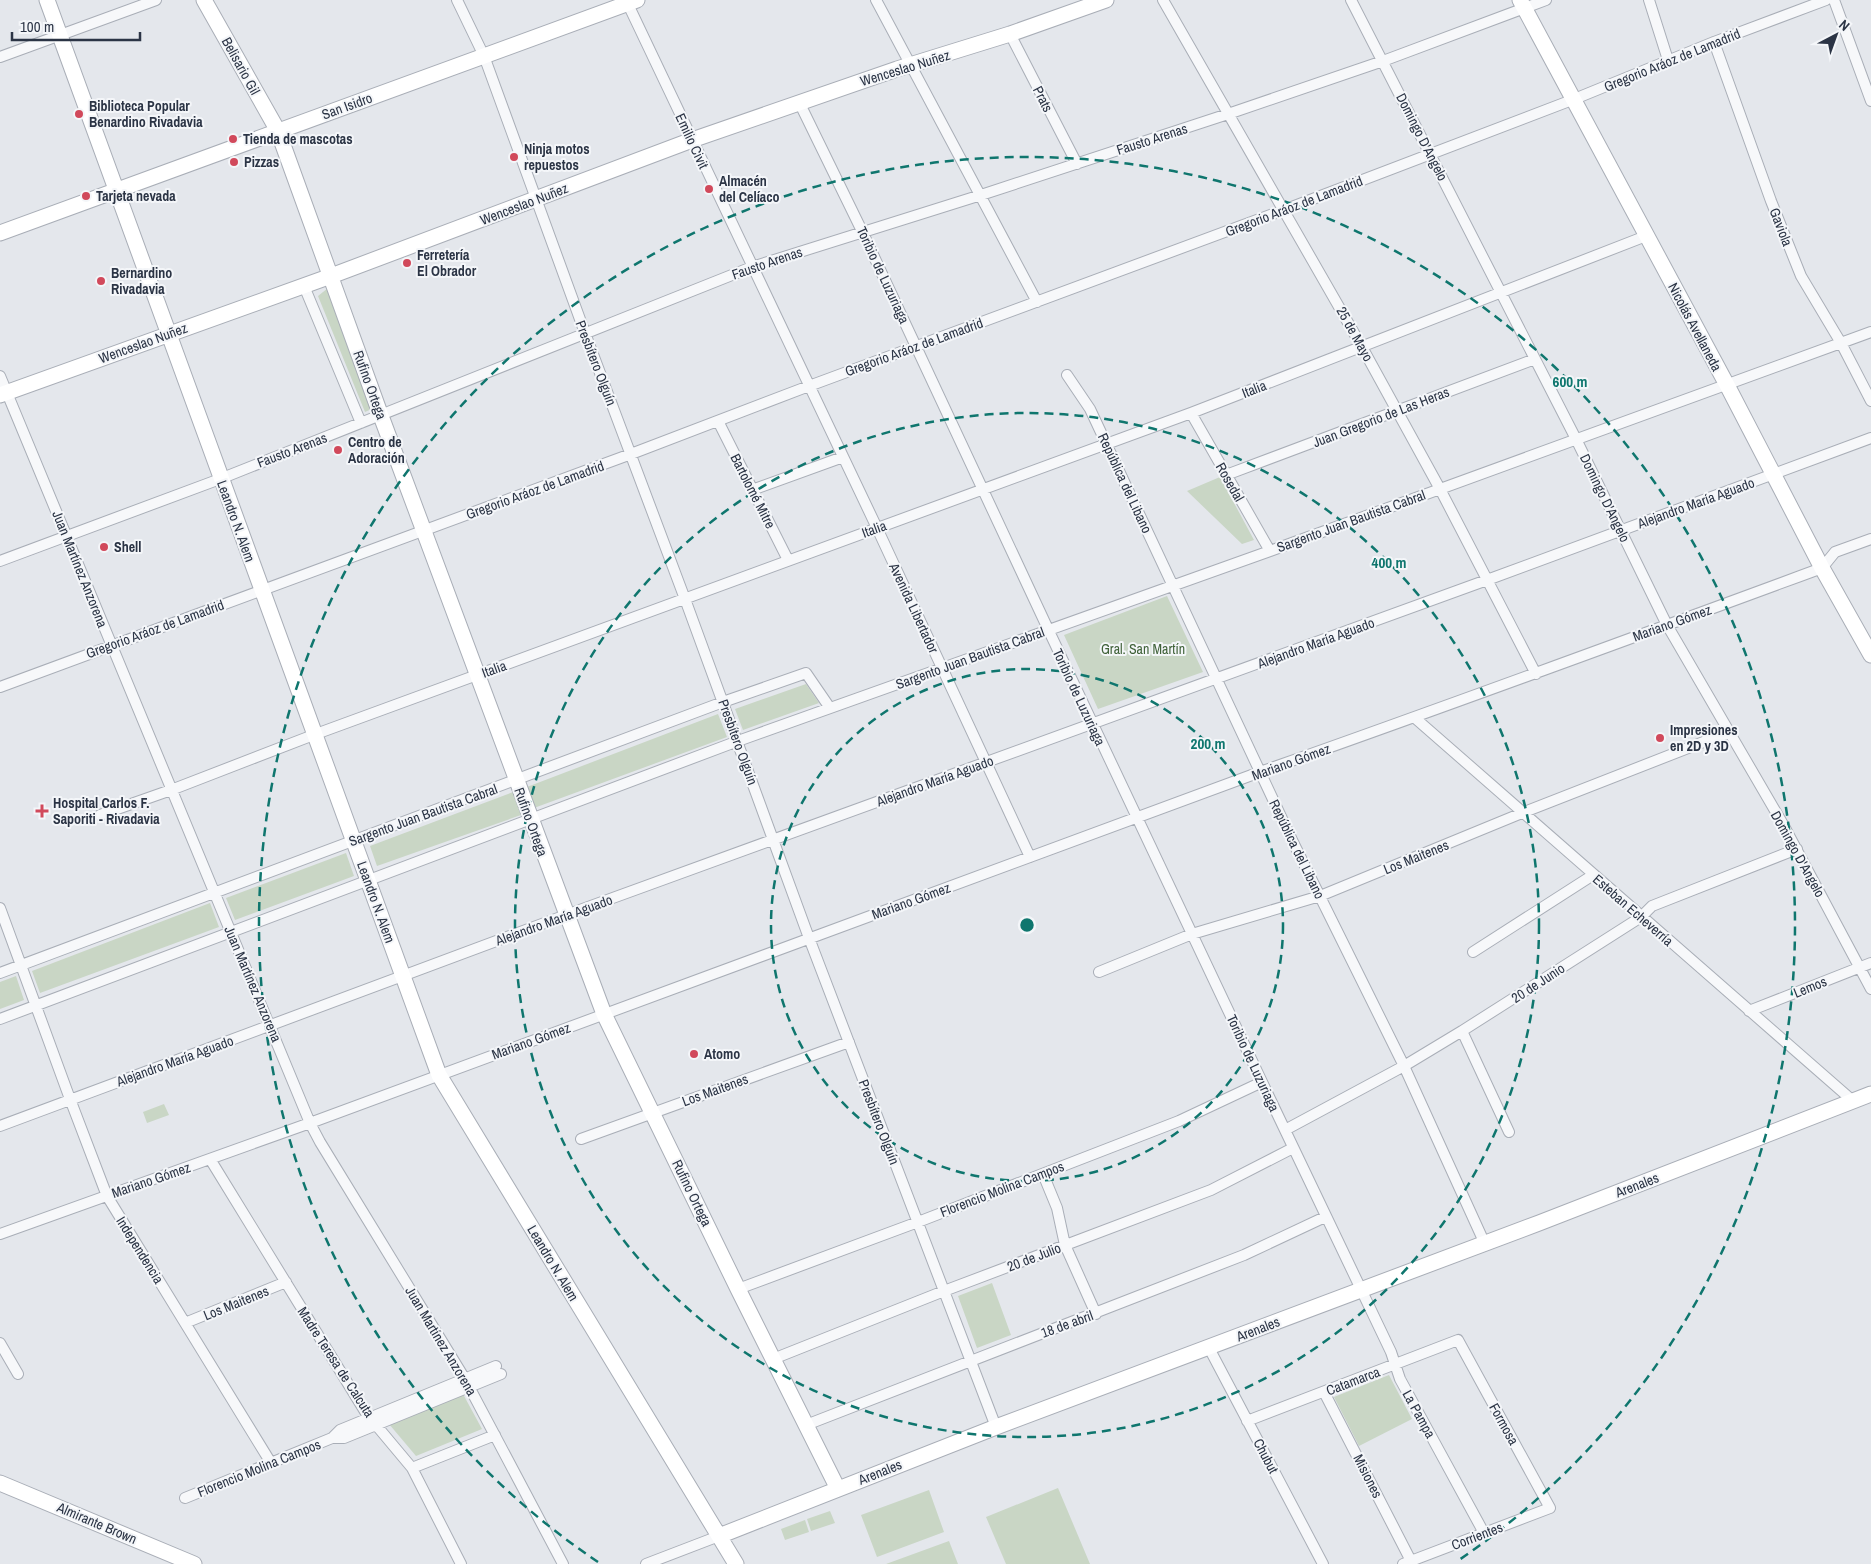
<svg xmlns="http://www.w3.org/2000/svg" width="1871" height="1564" font-family="'Archivo Narrow',sans-serif">
<style>
.green{fill:#c9d6c5}
.lines{fill:none;stroke-linecap:round;stroke-linejoin:round}
.street-casing{stroke:#a9aeb7;stroke-width:12}
.secondary-casing{stroke:#a9aeb7;stroke-width:17}
.street{stroke:#f7f8fa;stroke-width:10}
.secondary{stroke:#fff;stroke-width:15}
.ring{fill:none;stroke:#0f766e;stroke-width:2.5;stroke-dasharray:9 6}
.poi-dot{fill:#d1495b;stroke:#f4f6f9;stroke-width:2}
.labels{text-anchor:middle;stroke-width:4;stroke-linejoin:round;paint-order:stroke}
.street-label{font-size:14px;fill:#2b3445;stroke:#f4f6f9}
.poi-label{font-size:14px;font-weight:bold;fill:#2b3445;stroke:#f4f6f9;text-anchor:start}
.park-label{font-size:14px;fill:#3f6138;stroke:#f4f6f9}
.centre{fill:#0f766e;stroke:#f4f6f9;stroke-width:2.5}
.ring-label{font-size:15px;text-anchor:middle;font-weight:bold;fill:#0f766e;stroke:#f4f6f9;stroke-width:4;stroke-linejoin:round;paint-order:stroke}
</style>
<rect width="100%" height="100%" fill="#e4e7ec"/>
<!-- green -->
<path class="green" d="M333,284L376,407L365,412L318,296Z
M1220,477L1254,540L1242,544L1187,491Z
M1167,596L1203,672L1098,709L1064,635Z
M806,684L819,703L743,730L735,709Z
M718,714L727,737L534,808L527,787Z
M513,792L521,815L377,866L370,846Z
M346,853L354,876L235,920L226,898Z
M210,903L219,927L40,993L32,971Z
M16,976L24,1000L0,1009V982Z
M164,1104L169,1115L147,1123L143,1112Z
M992,1283L1011,1335L977,1348L958,1296Z
M1389,1375L1412,1419L1359,1446L1334,1397Z
M463,1394L482,1429L416,1456L389,1424Z
M1058,1488L1090,1564H1006L986,1517Z
M929,1490L944,1532L877,1557L861,1515Z
M830,1511L835,1523L811,1531L807,1519Z
M805,1520L809,1532L785,1540L781,1529Z
M949,1541L958,1564H886Z"/>
<g class="lines">
<!-- street casing -->
<g class="street-casing">
<path id="street" d="M457,0L484,56L585,333L685,599L809,938L996,1427
M626,0L877,528L1030,857
M876,0L1037,302
M1163,0L1362,347L1440,489L1536,674
M1351,0L1576,439L1667,625L1784,826L1871,989
M1649,0L1668,60
M1834,0L1871,101
M1010,34L1077,164
M1714,42L1771,201L1801,276L1841,343L1871,401
M0,57L156,0
M799,102L862,231L1048,629L1262,1082L1391,1352L1400,1379L1484,1533
M304,286L361,423
M1067,375L1090,409L1292,840L1404,1066L1485,1244
M0,376L310,1123L320,1142L465,1379L563,1564
M1191,413L1270,551
M718,421L788,560
M1226,475L1535,359
M752,490L843,457
M0,561L220,479L752,267L981,195L1228,114L1383,61L1546,0
M0,687L631,454L809,386L1284,210L1572,100L1714,42L1826,0
M1415,718L1853,1101
M100,815L171,790L316,734L1191,413L1646,236
M0,908L70,1099L107,1196L271,1463
M1473,952L1593,875
M1099,972L1192,934L1320,896L1522,813L1729,732
M0,973L723,702L806,673L830,708
M1749,1011L1871,963
M0,1019L738,741L1270,551L1871,332
M1462,1031L1509,1132
M0,1126L566,915L1487,580L1871,438
M1285,1130L1404,1066L1462,1031L1641,917L1652,906L1797,849
M581,1139L849,1042
M210,1159L366,1413L412,1468L461,1564
M1043,1174L1057,1208L1065,1245L1096,1314
M0,1234L310,1123L1260,772C1448,706 1635,637 1822,568L1835,552L1871,539
M738,1289L918,1222L1179,1121L1262,1082
M185,1323L286,1282
M0,1343L18,1374
M1209,1348L1323,1564
M773,1359L944,1291L1211,1190L1293,1148
M1324,1392L1411,1561
M1247,1421L1458,1340L1550,1508L1403,1564
M806,1425L1244,1255L1325,1217
M332,1438H344L501,1374
M412,1468L495,1435
M185,1498L332,1438L340,1430L496,1366
M646,1564L719,1536"/>
</g>
<!-- secondary casing -->
<g class="secondary-casing">
<path id="secondary" d="M47,0L439,1075L736,1564
M204,0L278,131L381,416L604,1014L738,1289L838,1489
M1520,0L1727,385L1822,568L1871,655
M0,233L637,0
M0,395L331,276L692,140L897,69L1010,34L1106,0
M0,1483L194,1564
M719,1536L996,1427L1539,1223L1871,1094"/>
</g>
<!-- street -->
<use href="#street" class="street"/>
<!-- secondary -->
<use href="#secondary" class="secondary"/>
</g>
<!-- distance rings -->
<g class="ring">
<circle cx="1027" cy="925" r="256"/>
<circle cx="1027" cy="925" r="512"/>
<path d="M598 1562A768 768 0 1 1 1456 1562"/>
</g>
<!-- markers -->
<g class="poi-dot">
<circle cx="79" cy="114" r="5"/>
<circle cx="233" cy="139" r="5"/>
<circle cx="514" cy="157" r="5"/>
<circle cx="234" cy="162" r="5"/>
<circle cx="709" cy="189" r="5"/>
<circle cx="86" cy="196" r="5"/>
<circle cx="407" cy="263" r="5"/>
<circle cx="101" cy="281" r="5"/>
<circle cx="338" cy="450" r="5"/>
<circle cx="104" cy="547" r="5"/>
<circle cx="1660" cy="738" r="5"/>
<path d="M39.5 803.5h5v5h5v5h-5v5h-5v-5h-5v-5h5z"/>
<circle cx="694" cy="1054" r="5"/>
</g>
<g class="labels">
<!-- street labels -->
<g class="street-label">
<text transform="translate(1672 60) rotate(-22)" y="5">Gregorio Aráoz de Lamadrid</text>
<text transform="translate(241 66) rotate(61)" y="5">Belisario Gil</text>
<text transform="translate(905 68) rotate(-17)" y="5">Wenceslao Nuñez</text>
<text transform="translate(1043 99) rotate(63)" y="5">Prats</text>
<text transform="translate(347 106) rotate(-20)" y="5">San Isidro</text>
<text transform="translate(1422 137) rotate(63)" y="5">Domingo D'Angelo</text>
<text transform="translate(1152 139) rotate(-18)" y="5">Fausto Arenas</text>
<text transform="translate(692 141) rotate(65)" y="5">Emilio Civit</text>
<text transform="translate(524 204) rotate(-21)" y="5">Wenceslao Nuñez</text>
<text transform="translate(1294 206) rotate(-21)" y="5">Gregorio Aráoz de Lamadrid</text>
<text transform="translate(1781 227) rotate(69)" y="5">Gaviola</text>
<text transform="translate(767 263) rotate(-19)" y="5">Fausto Arenas</text>
<text transform="translate(883 275) rotate(65)" y="5">Toribio de Luzuriaga</text>
<text transform="translate(1695 327) rotate(62)" y="5">Nicolás Avellaneda</text>
<text transform="translate(1355 334) rotate(61)" y="5">25 de Mayo</text>
<text transform="translate(143 343) rotate(-20)" y="5">Wenceslao Nuñez</text>
<text transform="translate(914 347) rotate(-20)" y="5">Gregorio Aráoz de Lamadrid</text>
<text transform="translate(596 363) rotate(69)" y="5">Presbítero Olguín</text>
<text transform="translate(370 385) rotate(70)" y="5">Rufino Ortega</text>
<text transform="translate(1254 389) rotate(-21)" y="5">Italia</text>
<text transform="translate(1381 417) rotate(-21)" y="5">Juan Gregorio de Las Heras</text>
<text transform="translate(292 450) rotate(-21)" y="5">Fausto Arenas</text>
<text transform="translate(1230 482) rotate(60)" y="5">Rosedal</text>
<text transform="translate(1125 483) rotate(65)" y="5">República del Libano</text>
<text transform="translate(535 490) rotate(-20)" y="5">Gregorio Aráoz de Lamadrid</text>
<text transform="translate(753 491) rotate(63)" y="5">Bartolomé Mitre</text>
<text transform="translate(1605 498) rotate(64)" y="5">Domingo D'Angelo</text>
<text transform="translate(1696 503) rotate(-20)" y="5">Alejandro María Aguado</text>
<text transform="translate(236 521) rotate(70)" y="5">Leandro N. Alem</text>
<text transform="translate(1351 521) rotate(-20)" y="5">Sargento Juan Bautista Cabral</text>
<text transform="translate(874 529) rotate(-20)" y="5">Italia</text>
<text transform="translate(80 569) rotate(68)" y="5">Juan Martínez Anzorena</text>
<text transform="translate(914 608) rotate(65)" y="5">Avenida Libertador</text>
<text transform="translate(1672 623) rotate(-20)" y="5">Mariano Gómez</text>
<text transform="translate(155 629) rotate(-20)" y="5">Gregorio Aráoz de Lamadrid</text>
<text transform="translate(1316 643) rotate(-20)" y="5">Alejandro María Aguado</text>
<text transform="translate(970 658) rotate(-20)" y="5">Sargento Juan Bautista Cabral</text>
<text transform="translate(494 669) rotate(-20)" y="5">Italia</text>
<text transform="translate(1079 697) rotate(65)" y="5">Toribio de Luzuriaga</text>
<text transform="translate(738 742) rotate(70)" y="5">Presbítero Olguín</text>
<text transform="translate(1291 762) rotate(-20)" y="5">Mariano Gómez</text>
<text transform="translate(935 781) rotate(-20)" y="5">Alejandro María Aguado</text>
<text transform="translate(423 815) rotate(-20)" y="5">Sargento Juan Bautista Cabral</text>
<text transform="translate(531 822) rotate(70)" y="5">Rufino Ortega</text>
<text transform="translate(1297 849) rotate(64)" y="5">República del Libano</text>
<text transform="translate(1798 854) rotate(61)" y="5">Domingo D'Angelo</text>
<text transform="translate(1416 857) rotate(-22)" y="5">Los Maitenes</text>
<text transform="translate(911 901) rotate(-20)" y="5">Mariano Gómez</text>
<text transform="translate(376 902) rotate(70)" y="5">Leandro N. Alem</text>
<text transform="translate(1633 910) rotate(41)" y="5">Esteban Echeverría</text>
<text transform="translate(554 920) rotate(-20)" y="5">Alejandro María Aguado</text>
<text transform="translate(1538 983) rotate(-33)" y="5">20 de Junio</text>
<text transform="translate(253 984) rotate(67)" y="5">Juan Martínez Anzorena</text>
<text transform="translate(1810 987) rotate(-22)" y="5">Lemos</text>
<text transform="translate(531 1041) rotate(-20)" y="5">Mariano Gómez</text>
<text transform="translate(175 1061) rotate(-20)" y="5">Alejandro María Aguado</text>
<text transform="translate(1253 1063) rotate(65)" y="5">Toribio de Luzuriaga</text>
<text transform="translate(715 1090) rotate(-20)" y="5">Los Maitenes</text>
<text transform="translate(879 1122) rotate(69)" y="5">Presbítero Olguín</text>
<text transform="translate(151 1180) rotate(-19)" y="5">Mariano Gómez</text>
<text transform="translate(1637 1185) rotate(-21)" y="5">Arenales</text>
<text transform="translate(1002 1189) rotate(-21)" y="5">Florencio Molina Campos</text>
<text transform="translate(692 1193) rotate(64)" y="5">Rufino Ortega</text>
<text transform="translate(140 1250) rotate(58)" y="5">Independencia</text>
<text transform="translate(1034 1257) rotate(-21)" y="5">20 de Julio</text>
<text transform="translate(553 1263) rotate(59)" y="5">Leandro N. Alem</text>
<text transform="translate(236 1303) rotate(-22)" y="5">Los Maitenes</text>
<text transform="translate(1067 1324) rotate(-20)" y="5">18 de abril</text>
<text transform="translate(1258 1329) rotate(-21)" y="5">Arenales</text>
<text transform="translate(441 1341) rotate(59)" y="5">Juan Martínez Anzorena</text>
<text transform="translate(336 1362) rotate(57)" y="5">Madre Teresa de Calcuta</text>
<text transform="translate(1353 1381) rotate(-21)" y="5">Catamarca</text>
<text transform="translate(1419 1414) rotate(61)" y="5">La Pampa</text>
<text transform="translate(1504 1424) rotate(61)" y="5">Formosa</text>
<text transform="translate(1266 1456) rotate(62)" y="5">Chubut</text>
<text transform="translate(259 1468) rotate(-22)" y="5">Florencio Molina Campos</text>
<text transform="translate(880 1472) rotate(-22)" y="5">Arenales</text>
<text transform="translate(1368 1476) rotate(63)" y="5">Misiones</text>
<text transform="translate(97 1523) rotate(23)" y="5">Almirante Brown</text>
<text transform="translate(1477 1536) rotate(-21)" y="5">Corrientes</text>
</g>
<!-- poi labels -->
<g class="poi-label">
<text x="89" y="111">Biblioteca Popular<tspan x="89" dy="16">Benardino Rivadavia</tspan></text>
<text x="243" y="144">Tienda de mascotas</text>
<text x="524" y="154">Ninja motos<tspan x="524" dy="16">repuestos</tspan></text>
<text x="244" y="167">Pizzas</text>
<text x="719" y="186">Almacén<tspan x="719" dy="16">del Celíaco</tspan></text>
<text x="96" y="201">Tarjeta nevada</text>
<text x="417" y="260">Ferretería<tspan x="417" dy="16">El Obrador</tspan></text>
<text x="111" y="278">Bernardino<tspan x="111" dy="16">Rivadavia</tspan></text>
<text x="348" y="447">Centro de<tspan x="348" dy="16">Adoración</tspan></text>
<text x="114" y="552">Shell</text>
<text x="1670" y="735">Impresiones<tspan x="1670" dy="16">en 2D y 3D</tspan></text>
<text x="53" y="808">Hospital Carlos F.<tspan x="53" dy="16">Saporiti - Rivadavia</tspan></text>
<text x="704" y="1059">Atomo</text>
</g>
<!-- park labels -->
<g class="park-label">
<text x="1143" y="654">Gral. San Martín</text>
</g>
</g>
<circle cx="1027" cy="925" r="8" class="centre"/>
<g class="ring-label">
<text x="1570" y="387">600 m</text>
<text x="1389" y="568">400 m</text>
<text x="1208" y="749">200 m</text>
</g>
<!-- north arrow -->
<g transform="translate(1836 35) rotate(41)" stroke="#f4f6f9" stroke-width="4" paint-order="stroke">
<path d="M0-4L9 19L0 12L-9 19Z" fill="#2b3445"/>
<text y="-8" font-size="14" font-weight="bold" text-anchor="middle" fill="#2b3445">N</text>
</g>
<!-- scale -->
<path d="M12 32v8h128v-8" fill="none" stroke="#2b3445" stroke-width="2.5"/>
<text x="20" y="32" font-size="15" fill="#2b3445" stroke="#f4f6f9" stroke-width="4" paint-order="stroke">100 m</text>
</svg>
